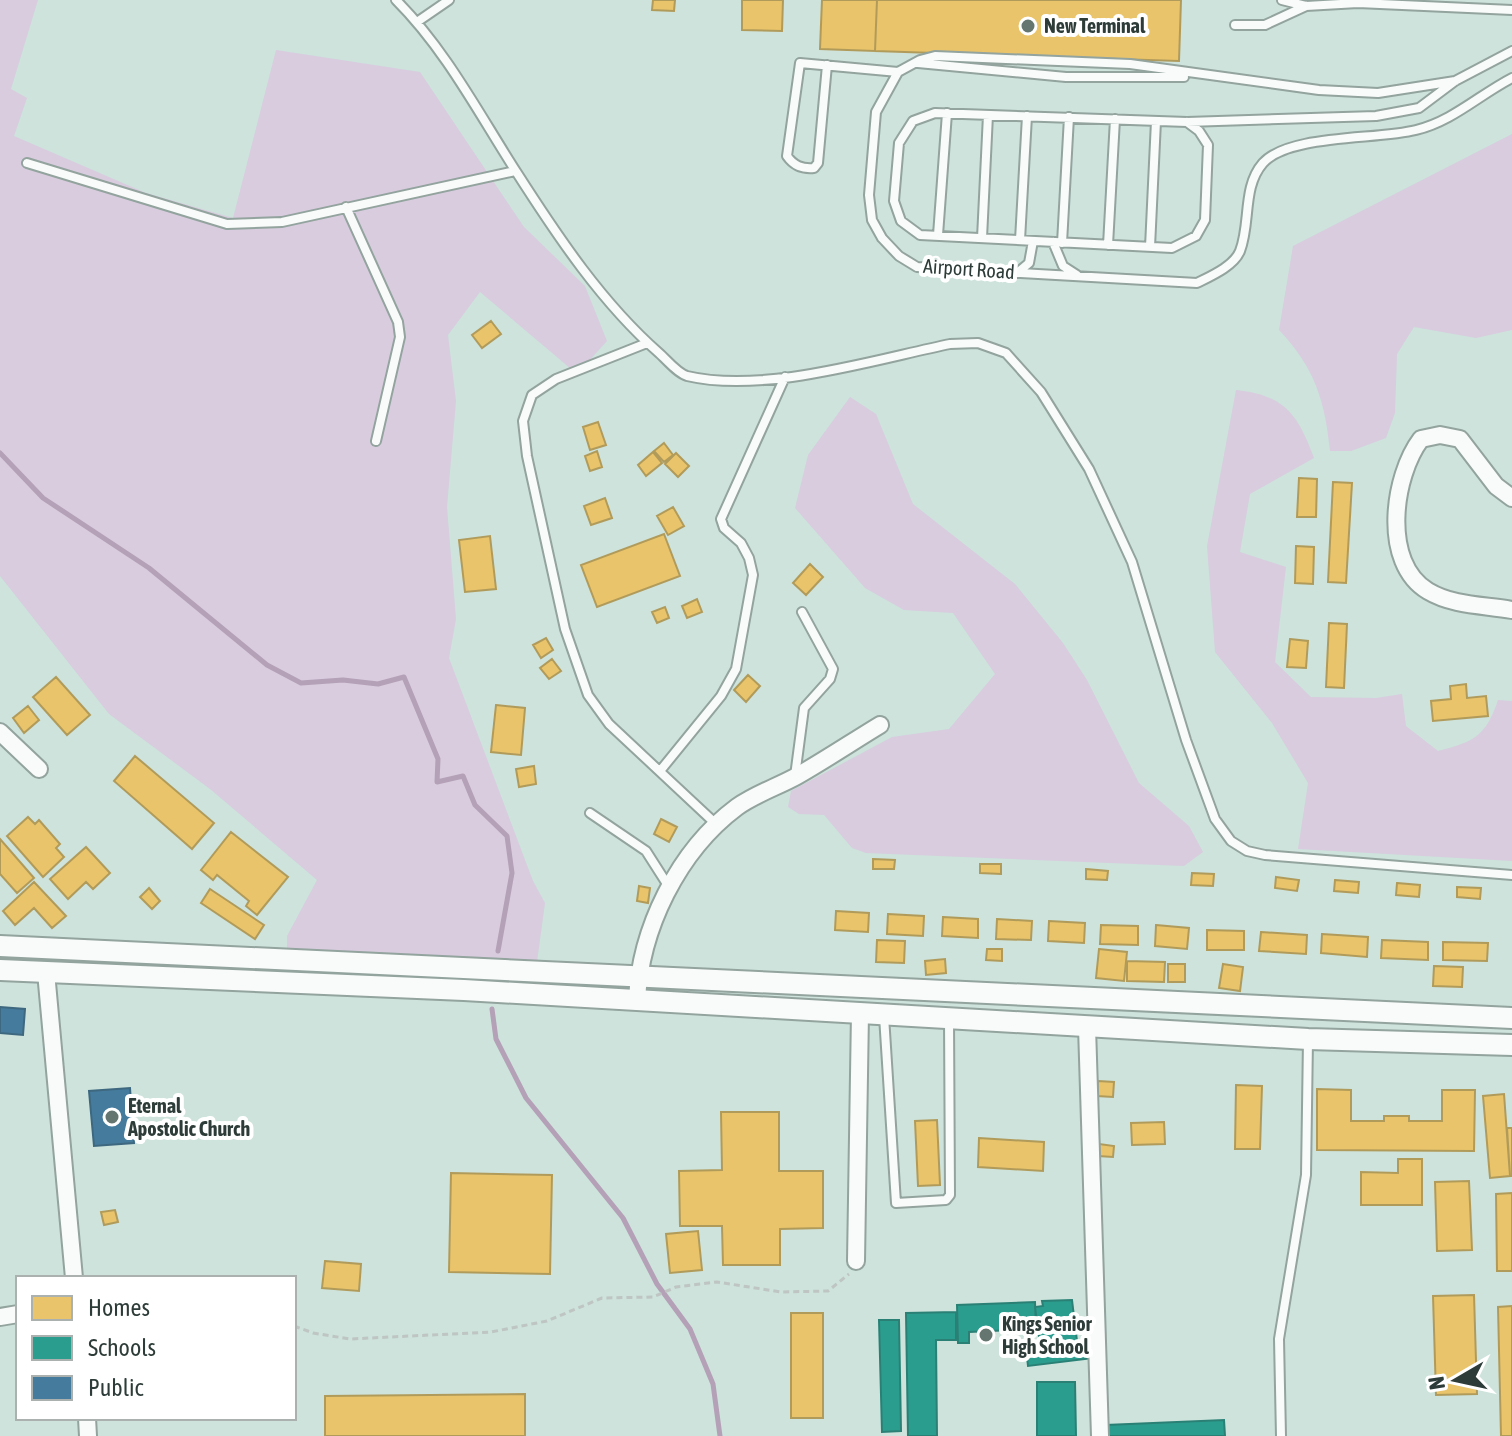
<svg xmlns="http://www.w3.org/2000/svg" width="1512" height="1436" font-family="'Asap Condensed',sans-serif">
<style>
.green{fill:#d8ccde}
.homes{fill:#e9c46a;stroke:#b19b5b;stroke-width:2}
.schools{fill:#2a9d8f;stroke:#2b8075;stroke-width:2}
.public{fill:#457b9d;stroke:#3e687f;stroke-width:2}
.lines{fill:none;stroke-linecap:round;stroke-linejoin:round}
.stream{stroke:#b4a0b7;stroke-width:5}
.service-casing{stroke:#93a39e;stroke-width:12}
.minor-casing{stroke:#93a39e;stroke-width:20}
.tertiary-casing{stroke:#93a39e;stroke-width:24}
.path{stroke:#bec5c3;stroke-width:3;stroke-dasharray:6 4;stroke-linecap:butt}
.service{stroke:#f8fbfa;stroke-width:8}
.minor{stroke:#f8fbfa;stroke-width:16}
.tertiary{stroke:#f8fbfa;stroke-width:20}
.poi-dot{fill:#657671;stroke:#fff;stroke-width:3}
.labels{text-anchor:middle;stroke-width:8;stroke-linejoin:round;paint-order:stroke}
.poi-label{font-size:20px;font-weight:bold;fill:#2d3c38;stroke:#fff;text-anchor:start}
.street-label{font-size:20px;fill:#2d3c38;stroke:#fff}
</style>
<rect width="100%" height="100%" fill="#cde3dc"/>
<!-- green -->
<path class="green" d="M0,0H38L11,89L27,98L14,136L146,193L233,218L276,50L420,72L524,227L585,286L607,341L577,374L480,292L448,335L456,401L447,507L456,619L449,658L533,881L545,903L537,962L287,950V936L317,880L210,789L109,714L0,576Z
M1512,134V330L1476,338L1414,327L1397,354L1395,413L1386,438L1351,451H1330C1325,401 1315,368 1279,330L1293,246Z
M1236,390C1285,395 1298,415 1314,458L1250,494L1240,552L1286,567L1275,662L1311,697L1376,698L1402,694L1406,726L1438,751C1474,742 1486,736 1498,700L1512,701V861L1298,849L1308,783L1272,723L1215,652L1207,546Z
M850,397L876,414L913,504L1015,584L1063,643L1087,680L1139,783L1189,826L1203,852L1184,866L866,853L852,848L824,815L799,814L788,807L791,791L892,737L949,729L995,674L953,613L904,610L865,588L795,508L808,455Z"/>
<!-- homes -->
<path class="homes" d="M653,0H675L674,11L652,10Z
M742,0H783L782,31L742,30Z
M822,0H877L875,51L820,49Z
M877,0H1181L1179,61L875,51Z
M491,321L501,334L482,348L472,335Z
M598,422L606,445L590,450L583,427Z
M664,443L673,455L664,462L654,451Z
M597,451L602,467L590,471L585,456Z
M653,452L662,463L646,476L638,465Z
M676,453L689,466L678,477L665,464Z
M1299,478L1317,479L1316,517H1297Z
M1333,482L1352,483L1346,583L1328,582Z
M605,498L612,518L591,525L584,506Z
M673,507L684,526L668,535L657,516Z
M664,534L680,576L597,607L581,565Z
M490,536L496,589L465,592L459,540Z
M1296,546L1314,547L1313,584L1295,583Z
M810,564L823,577L806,595L793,583Z
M697,599L702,612L687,618L682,606Z
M665,607L669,618L657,623L652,612Z
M1329,623L1347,624L1344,688L1326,687Z
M546,638L553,650L541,658L533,645Z
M1290,639L1308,641L1306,668L1287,667Z
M552,659L561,671L549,679L540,668Z
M748,675L760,686L746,702L734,690Z
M56,677L90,715L67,735L33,697Z
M1466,684L1467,698L1486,696L1488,716L1433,721L1431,701L1451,699L1450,686Z
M496,705L525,708L521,755L491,752Z
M28,706L39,720L24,733L13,718Z
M135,756L214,823L192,849L114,781Z
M534,766L536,784L519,787L516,769Z
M28,817L35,824L39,820L60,844L56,848L64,857L43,877L7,836Z
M661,819L677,827L669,842L654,834Z
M231,832L288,877L257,915L246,906L249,901L217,875L213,880L201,870Z
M0,839L34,878L17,893L0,874Z
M86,847L110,873L93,889L86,882L68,899L50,879Z
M873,859L895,860L894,869H873Z
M980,864H1001V874L980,873Z
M1086,869L1108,871L1107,880L1086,879Z
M1192,873L1214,874L1213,886L1191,885Z
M1276,877L1299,880L1297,891L1275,888Z
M1335,880L1359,882L1358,893L1334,891Z
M34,882L66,916L52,928L34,908L15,925L3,911Z
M1397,883L1420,885L1419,897L1396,895Z
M639,886L650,888L648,903L637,901Z
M1457,887L1481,888L1480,899L1457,897Z
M149,888L160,901L152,909L140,897Z
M210,889L264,925L255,939L201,903Z
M836,911L869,913L868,932L835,930Z
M888,914L924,916L923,936L887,934Z
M943,917L978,919V938L942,936Z
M997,919L1032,921L1031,940L996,939Z
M1049,921L1085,923L1084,943L1048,941Z
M1101,925L1138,926V945L1100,944Z
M1156,925L1189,928L1187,949L1155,946Z
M1207,930L1244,931V950H1207Z
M1261,932L1307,935L1306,954L1259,951Z
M1322,934L1368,937L1367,957L1321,953Z
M877,940L905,941L904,963L876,962Z
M1382,940L1428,942V960L1381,958Z
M1443,942L1488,943L1487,961L1443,960Z
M987,949H1002V961L986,960Z
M1099,949L1127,952L1124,981L1096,978Z
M945,959L946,973L926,975L925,961Z
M1127,961L1165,962L1164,982L1127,981Z
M1168,964H1185V982H1168Z
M1223,964L1243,967L1240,991L1219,988Z
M1434,966L1463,967L1462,987L1433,986Z
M1098,1081L1114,1082L1113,1097L1097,1096Z
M1236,1085L1262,1086L1260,1149H1235Z
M1317,1089L1351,1090V1121H1384V1116H1409V1121H1442V1090H1475L1474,1151L1317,1150Z
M1504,1094L1510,1176L1490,1178L1483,1096Z
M721,1112H779V1171H823V1228L780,1229V1265H723L722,1226H680L679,1171L722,1170Z
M937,1120L940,1185L918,1186L915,1121Z
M1164,1122L1165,1144L1132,1145L1131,1123Z
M1507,1128H1512V1176H1510Z
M979,1138L1044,1142L1043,1171L978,1167Z
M1099,1144L1114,1146L1113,1157L1098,1156Z
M1398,1159H1422V1205H1361V1172L1398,1173Z
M451,1173L552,1175L550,1274L449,1272Z
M1469,1181L1472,1250L1437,1251L1435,1182Z
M1512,1193V1271H1497L1496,1194Z
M115,1210L118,1222L104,1225L101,1212Z
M698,1231L702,1270L670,1273L666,1234Z
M325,1261L361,1264L359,1291L322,1288Z
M1474,1295L1477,1394L1436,1395L1433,1296Z
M1512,1306V1436H1501L1498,1307Z
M791,1313H823V1418H791Z
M525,1394V1436H325V1396Z"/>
<!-- schools -->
<path class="schools" d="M1072,1300L1077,1341L1092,1339L1094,1358L1028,1366L1026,1348L1040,1344L1035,1307L1043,1306L1042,1301Z
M1035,1302L1036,1329L969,1332V1343H958L957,1305Z
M956,1312V1340H936L937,1436H908L906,1313Z
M879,1320H899L901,1431L882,1432Z
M1037,1382H1075L1076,1436H1037Z
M1224,1420L1225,1436H1106V1425Z"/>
<!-- public -->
<path class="public" d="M0,1007L25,1009L23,1035L0,1033Z
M130,1088L134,1143L94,1146L89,1091Z"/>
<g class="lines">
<!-- stream -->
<path class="stream" d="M0,453L43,498L149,568L267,665L301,683L343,680L378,684L404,677L438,759L437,782L463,776L475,805L507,836L512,873L498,951
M492,1009L496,1039L526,1098L623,1218L657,1284L690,1329L713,1384L720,1436"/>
<!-- service casing -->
<g class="service-casing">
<path id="service" d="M396,0C446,50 479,114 517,173C558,237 602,303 659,353C667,360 677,373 687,376C764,394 873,360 950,344L978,343L1006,353L1041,392L1089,469L1132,562L1186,740L1215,819L1231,841L1247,851L1265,855L1512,875
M1282,0L1306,6L1358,3L1512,10
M417,22L449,0
M1235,25H1265L1306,6
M918,63L1066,77H1184
M827,65L818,163L814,168C802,169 794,166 787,156L800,63L898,72
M1455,81L1378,93L1319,90L1130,64L935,56L920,60L898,72L876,112L869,195L872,220L882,238L899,256L917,267L1197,283C1211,276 1234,266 1240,251C1251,223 1242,187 1263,163C1289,134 1377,140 1416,130C1453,121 1479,95 1512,78
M1187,122L1199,131L1208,145L1205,220L1196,236L1172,248L920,235L901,221L894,201L899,143L913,121L935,113L1187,122L1376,116L1419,108L1455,81L1512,51
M27,163L227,224L282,222L515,171
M346,207L398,322L400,337L376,441
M938,235L947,113
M982,238L988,115
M1020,240L1027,116
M1053,242L1063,266L1077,275
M1062,243L1069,117
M1108,245L1115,119
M1150,247L1156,121
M1017,273L1029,263L1033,241
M647,343L556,379L532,395L523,421L527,456L565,629L588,695L609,724L716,824
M660,771L721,696L736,669L753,575L749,558L741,543L724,528L721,519L785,377
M795,776L804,708L830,679L833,669L802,612
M590,813L646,851L669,887
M884,1016L896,1203L946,1200L950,1195L949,1019
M1281,1436L1279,1339L1306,1175L1308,1040"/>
</g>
<!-- minor casing -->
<g class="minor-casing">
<path id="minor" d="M1512,498L1496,486L1460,439L1440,435L1421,439C1393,476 1381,563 1428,591C1453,606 1484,605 1512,610
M0,732L39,769
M46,972L74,1278
M637,1001C640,929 678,851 737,807C755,794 777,787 797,776C825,760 852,742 880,725
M1087,1027L1100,1436
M856,1261L860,1013
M0,1317L18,1314
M87,1418L88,1436"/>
</g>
<!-- tertiary casing -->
<g class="tertiary-casing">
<path id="tertiary" d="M0,946L1512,1018
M0,970L464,990L1308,1039L1512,1045"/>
</g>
<!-- path -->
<path class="path" d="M294,1326L313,1333L350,1339L491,1332L547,1321L602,1298L653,1297L676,1287L717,1282L781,1292L828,1291L849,1274"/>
<!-- service -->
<use href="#service" class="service"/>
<!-- minor -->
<use href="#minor" class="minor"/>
<!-- tertiary -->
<use href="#tertiary" class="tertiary"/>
</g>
<!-- markers -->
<g class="poi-dot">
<circle cx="1028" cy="26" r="8"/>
<circle cx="112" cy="1117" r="8"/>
<circle cx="986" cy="1335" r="8"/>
</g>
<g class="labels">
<!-- poi labels -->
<g class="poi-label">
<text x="1044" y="33">New Terminal</text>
<text x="128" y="1113">Eternal<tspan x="128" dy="23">Apostolic Church</tspan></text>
<text x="1002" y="1331">Kings Senior<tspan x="1002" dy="23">High School</tspan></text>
</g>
<!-- street labels -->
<g class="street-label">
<text transform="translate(969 269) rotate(4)" y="7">Airport Road</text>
</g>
</g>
<!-- legend -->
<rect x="16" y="1276" width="280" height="144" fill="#ffffff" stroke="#abb1af" stroke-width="2"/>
<rect x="32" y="1296" width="40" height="24" fill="#e9c46a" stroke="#abb1af" stroke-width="2"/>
<text x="88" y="1316" font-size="24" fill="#2d3c38">Homes</text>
<rect x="32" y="1336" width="40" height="24" fill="#2a9d8f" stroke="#abb1af" stroke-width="2"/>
<text x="88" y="1356" font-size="24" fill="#2d3c38">Schools</text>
<rect x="32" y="1376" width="40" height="24" fill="#457b9d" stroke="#abb1af" stroke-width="2"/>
<text x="88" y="1396" font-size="24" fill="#2d3c38">Public</text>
<!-- north arrow -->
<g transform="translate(1456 1380) rotate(261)" stroke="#ffffff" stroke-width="6" paint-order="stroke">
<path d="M0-6L14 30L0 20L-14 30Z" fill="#2d3c38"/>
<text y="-12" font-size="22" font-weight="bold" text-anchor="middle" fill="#2d3c38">N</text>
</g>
</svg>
